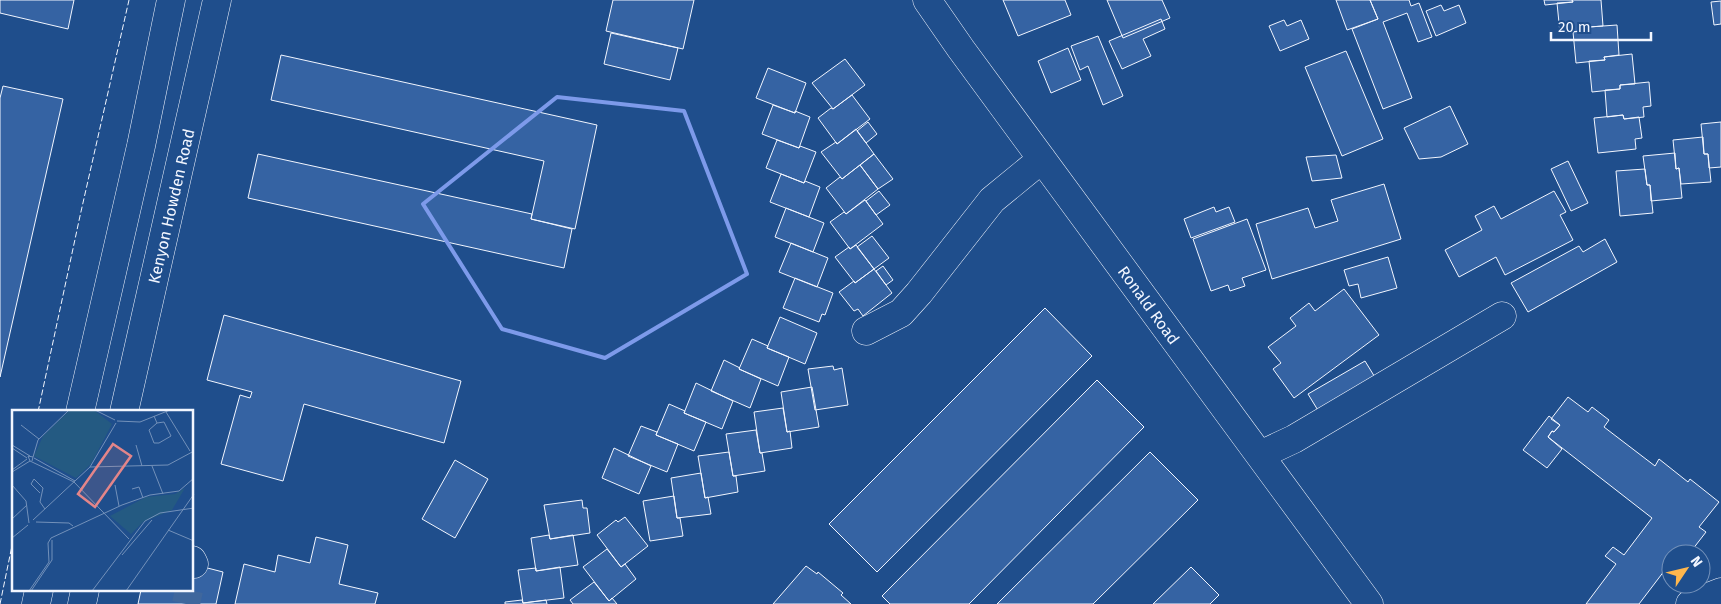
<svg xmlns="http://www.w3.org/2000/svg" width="1721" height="604" font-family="'Fira Sans',sans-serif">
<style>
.building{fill:#3563a3;stroke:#f2f6ff}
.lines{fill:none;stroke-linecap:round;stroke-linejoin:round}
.minor-tunnel{stroke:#3f679d;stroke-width:28;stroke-dasharray:28 14;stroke-linecap:butt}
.minor-casing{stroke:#f2f6ff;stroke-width:29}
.minor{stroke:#1f4e8c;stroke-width:28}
.fence{stroke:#f2f6ff;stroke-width:1;stroke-dasharray:6 2.5;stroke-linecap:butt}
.marked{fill:none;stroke:#7d9aea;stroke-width:4;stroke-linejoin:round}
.labels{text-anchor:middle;stroke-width:4;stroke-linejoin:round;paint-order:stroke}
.street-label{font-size:16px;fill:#f2f6ff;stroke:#1f4e8c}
.inset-road{fill:none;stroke:#7391ba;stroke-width:1}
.view{fill:#e38589;fill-opacity:0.15;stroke:#e38589;stroke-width:2.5}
.inset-edge{fill:none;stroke:#f2f6ff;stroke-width:2.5}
</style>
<rect width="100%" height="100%" fill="#1f4e8c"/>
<!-- building -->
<path class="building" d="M0,0H74L68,29L0,13Z
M613,0H694L683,49L606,31Z
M1003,0H1065L1071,15L1018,36Z
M1107,0H1162L1170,18L1123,38Z
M1336,0H1370L1378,19L1347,30Z
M1370,0H1409L1411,6L1419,3L1432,37L1418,42L1407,13L1383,22L1412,98L1383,109L1352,29L1378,19Z
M1544,0H1572L1573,2L1545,5Z
M1572,0H1601L1603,26L1589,27L1590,30L1560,33L1557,3L1573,2Z
M1721,1V24L1714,25L1711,2Z
M1441,5L1444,11L1459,5L1466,23L1436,36L1426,11Z
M1161,19L1165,29L1143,39L1151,56L1122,69L1109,41Z
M1284,20L1287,26L1301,20L1309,39L1280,51L1269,26Z
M1617,25L1619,55L1604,57L1605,60L1576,63L1573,32L1590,30L1589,27Z
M611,33L678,48L670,80L604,64Z
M1098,36L1123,96L1103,105L1088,66L1080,70L1071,46Z
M1068,48L1081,80L1051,93L1038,61Z
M1346,51L1383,139L1342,156L1305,67Z
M1632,54L1635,84L1620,85V89L1592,92L1589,61L1605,60L1604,57Z
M281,55L597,125L575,229L531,219L544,161L271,100Z
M845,59L865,85L833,109L812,83Z
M768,68L806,83L795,113L756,98Z
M1649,82L1651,106L1643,107L1644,117L1624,119L1623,115L1607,117L1605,90L1620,89V85Z
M3,86L63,99L0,377V98Z
M852,95L870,119L837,144L818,118L831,108L833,109Z
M773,105L795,113V111L810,117L799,148L762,134Z
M1450,106L1468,144L1441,157L1419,159L1404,128Z
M1623,115L1624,119L1639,117L1642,138L1635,139L1636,149L1598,153L1594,118Z
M868,122L877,134L866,143L857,131Z
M1721,122V167L1709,168L1708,154H1704L1701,124Z
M856,129L874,154L842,179L821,152L836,142L837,144Z
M1703,137L1704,154H1708L1711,182L1681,184L1679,168L1676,169L1673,140Z
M777,140L799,148L800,146L816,152L804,183L766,168Z
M1675,153L1676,169L1679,168L1682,198L1651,201L1650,185H1647L1643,156Z
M258,154L532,214L531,219L572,229L564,268L248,198Z
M874,154L893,179L878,189L860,165Z
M1336,155L1342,178L1312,181L1306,157Z
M1568,161L1588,203L1571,211L1551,169Z
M860,165L878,189L846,214L826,188L840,177L842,179Z
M1645,169L1647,185H1650L1653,213L1620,216L1616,171Z
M781,174L804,183L805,181L820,187L809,217L770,202Z
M1384,184L1401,239L1272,279L1256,224L1308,208L1315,228L1338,221L1331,200Z
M879,191L890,205L876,215L866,201Z
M1554,191L1566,212L1560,215L1573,240L1505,275L1496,257L1459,277L1445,250L1482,230L1475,216L1494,206L1501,219Z
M865,200L883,224L850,249L830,222L844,212L846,214Z
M1214,207L1216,212L1229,207L1235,222L1191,238L1184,219Z
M786,208L824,223L813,252L775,237Z
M1247,219L1266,270L1242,278L1245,286L1230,291L1228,285L1211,291L1193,239Z
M872,236L889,258L874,269L857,247Z
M1605,239L1617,262L1528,312L1511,283L1579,246L1583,252Z
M791,243L828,258L817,287L779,272Z
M856,245L874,269L855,283L835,257L849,247L850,249Z
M1388,257L1397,288L1361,298L1358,284L1349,286L1344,270Z
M883,266L893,280L886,285L876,271Z
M874,269L892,293L863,316L858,309L854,311L839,292L854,281L855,283Z
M795,278L833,293L825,315L822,314L819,322L783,308Z
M1344,289L1379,335L1294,398L1273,369L1281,363L1268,347L1296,326L1290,318L1309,303L1315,311Z
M1045,308L1092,356L877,572L829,524Z
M224,315L461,381L444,443L304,404L283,481L221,464L240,395L250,398L252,392L207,380Z
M780,317L817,333L805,364L767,348Z
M752,339L768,346L767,348L789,357L778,386L739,369Z
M724,360L740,368L739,369L761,379L750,408L711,391Z
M1365,361L1376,379L1319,412L1308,394Z
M833,366L834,370L842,368L848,405L815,410L808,369Z
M1097,380L1144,427L969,604H890L882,596Z
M696,383L733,401L722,429L684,413Z
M812,387L819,427L787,432L781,392Z
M1568,397L1588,412L1592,407L1609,420L1604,427L1655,466L1659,459L1688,482L1690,479L1719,502L1699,527L1706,532L1689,554H1671V562L1639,604H1586L1616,564L1605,556L1613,547L1624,555L1652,518L1548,437L1552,431L1554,432L1560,425L1551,419Z
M669,404L685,411L684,413L706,422L694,451L656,435Z
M783,408L787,432L790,431L792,448L760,453L754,412Z
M1549,416L1560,425L1554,432L1552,431L1548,437L1562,449L1547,468L1523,450Z
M641,426L657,432L656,435L678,444L667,472L628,456Z
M756,430L760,453H762L765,471L733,476L726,434Z
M614,448L651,466L639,494L602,478Z
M729,452L733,476H736L738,492L705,498L698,456Z
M1150,452L1198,500L1093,604H997Z
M455,460L488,479L455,538L422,519Z
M701,473L705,498L708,497L711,514L677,518L671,478Z
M674,496L677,518H680L683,536L650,541L643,501Z
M582,500L583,508H587L590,533L550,539L544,505Z
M625,517L648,546L621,567L597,535L616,520L618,522Z
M549,535L550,539L573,535L578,565L536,571L531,538Z
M316,537L348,545L339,584L378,593L375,604H235L244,564L275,572L278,555L310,563Z
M607,549L621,567L625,564L636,579L609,601L583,567Z
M192,564L223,572L216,604H138L141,590H192Z
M806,566L817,574L818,572L843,593L841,595L851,604H773Z
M560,567L564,598L523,603L518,570L536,568V571Z
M1191,567L1219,595L1210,604H1153Z
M594,582L609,601L612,598L617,604H573L570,600Z
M522,600L523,603L546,600L547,604H505V602Z"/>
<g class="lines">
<!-- minor-tunnel -->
<path class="minor-tunnel" d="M186,604L189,590"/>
<!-- minor casing -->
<g class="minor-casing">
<path id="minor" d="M927,0L961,49L1369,604
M866,331L901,313L919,293L992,200L1042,159
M80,412L141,146L171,0
M124,412L217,0
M1260,455L1294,439L1502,316
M192,560L194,564
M36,604L39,590
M82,604L85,590
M1690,604L1721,592"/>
</g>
<!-- minor -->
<use href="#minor" class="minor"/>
<!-- fence -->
<path class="fence" d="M38,412L80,216L129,0
M0,604L14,536"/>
</g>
<!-- marked area -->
<path class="marked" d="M557,97L684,111L747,274L605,358L502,329L423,204Z"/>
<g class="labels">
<!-- street labels -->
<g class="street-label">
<text transform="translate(171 206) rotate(-77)" y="6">Kenyon Howden Road</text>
<text transform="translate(1149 305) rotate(54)" y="6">Ronald Road</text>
</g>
</g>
<!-- overview -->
<g transform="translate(12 410)">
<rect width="181" height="181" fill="#1f4e8c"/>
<path d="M58,0H82L100,14L79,54L64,68L22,46L31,26ZM173,78L160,100L131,112L119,124L98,106L134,87L163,84Z" fill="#245a82"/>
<path class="inset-road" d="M83,0L103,10M154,2L178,41M142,6L145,13L152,12L159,26L147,33H142L137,20L145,13M105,11L128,12L158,0M9,15L27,29M0,35L18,46M124,35L130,56M0,38L15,48M21,47L26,30L57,0M22,48L63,71M20,51L21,47L16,46L18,51L62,72L117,129M140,56L151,84M78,57L156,55L182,41M0,60L15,49M0,62L18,51M0,75L14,91L17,113M103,75L107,96M120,79L127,77L131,88M28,83L19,74L22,69L31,78L28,92L33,99M0,109L15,95M21,110L78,57L104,13M24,112L57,113L61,116M156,120L182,131M0,128L16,115M110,145L140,110M17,181L37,152L36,133L39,128L110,95L138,85L167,81L182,68M19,181L40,150V130M80,181L133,111L148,103L182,98M114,181L182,84"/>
<path class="view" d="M101,34L119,46L83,97L66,84Z"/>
<rect width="181" height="181" class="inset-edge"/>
</g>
<!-- north arrow -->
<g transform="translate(1686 569) rotate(55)"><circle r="24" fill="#1f4e8c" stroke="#7391ba"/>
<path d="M0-4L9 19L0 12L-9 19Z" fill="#ffb74d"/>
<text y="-8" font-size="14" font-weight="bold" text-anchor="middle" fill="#f2f6ff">N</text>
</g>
<!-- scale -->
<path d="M1551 32v8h100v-8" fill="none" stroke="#f2f6ff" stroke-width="2.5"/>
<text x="1558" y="32" font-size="15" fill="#f2f6ff" stroke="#1f4e8c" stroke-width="4" paint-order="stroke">20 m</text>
</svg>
